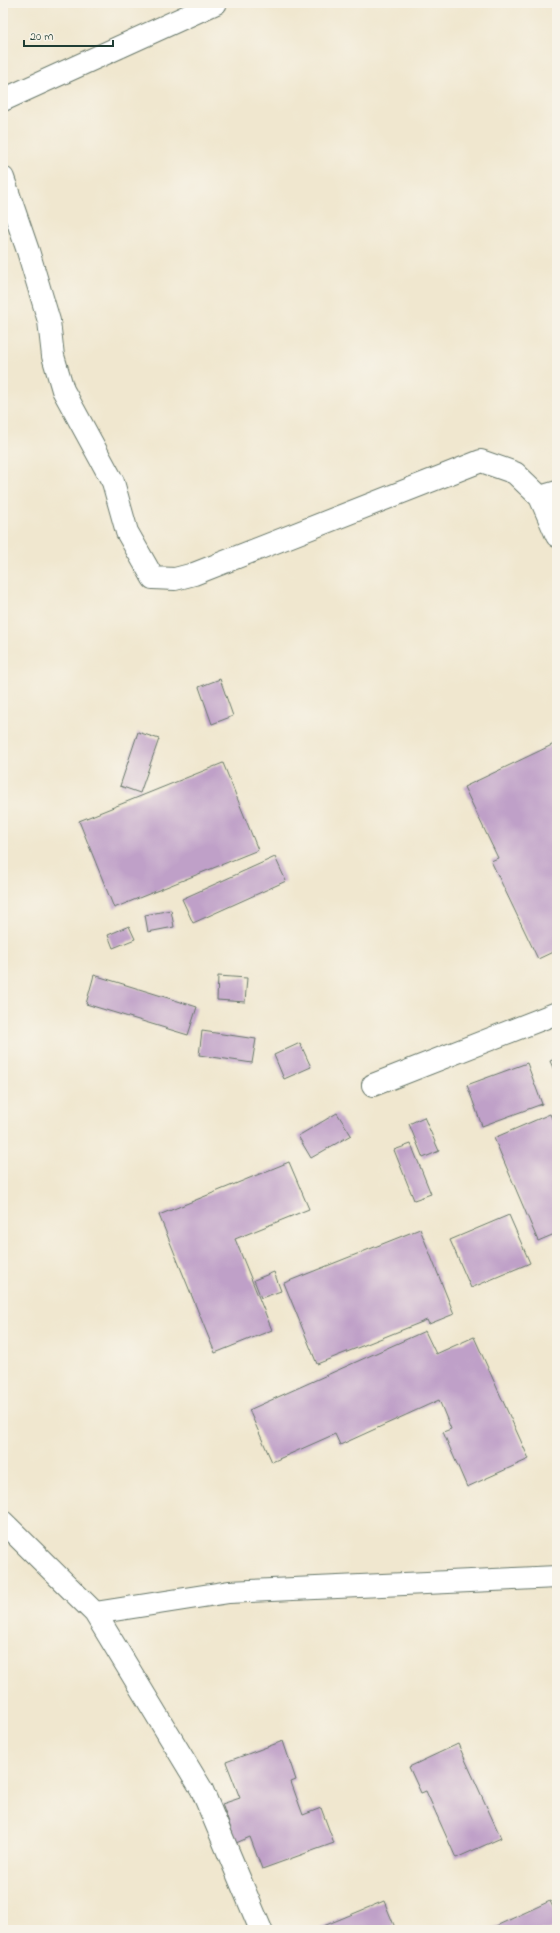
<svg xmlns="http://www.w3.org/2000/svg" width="560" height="1933" font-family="'Indie Flower',sans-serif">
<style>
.building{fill:#bfa0c8}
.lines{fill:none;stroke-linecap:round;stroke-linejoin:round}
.minor-casing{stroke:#68786a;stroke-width:24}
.minor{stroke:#fff;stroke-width:22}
</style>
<rect width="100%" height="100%" fill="#f7f3e8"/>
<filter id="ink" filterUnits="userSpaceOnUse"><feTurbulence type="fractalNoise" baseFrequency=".025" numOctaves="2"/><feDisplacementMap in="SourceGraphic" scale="8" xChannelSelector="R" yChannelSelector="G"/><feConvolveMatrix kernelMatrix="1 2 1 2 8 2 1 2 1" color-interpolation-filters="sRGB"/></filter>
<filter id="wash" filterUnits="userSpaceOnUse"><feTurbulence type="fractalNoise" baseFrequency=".012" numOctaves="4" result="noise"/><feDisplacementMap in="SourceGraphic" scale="16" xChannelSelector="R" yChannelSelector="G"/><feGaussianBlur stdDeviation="0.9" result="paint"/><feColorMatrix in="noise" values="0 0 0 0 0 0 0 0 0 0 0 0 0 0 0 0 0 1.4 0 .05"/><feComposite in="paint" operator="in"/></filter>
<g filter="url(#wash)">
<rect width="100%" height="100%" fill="#f0e7cf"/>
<g id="blocks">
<!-- building -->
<path class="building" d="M220,679L233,716L212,724L199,687Z
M138,732L159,739L140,793L120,786Z
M554,744L557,751V950L538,959L491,861L498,858L464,787Z
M223,763L258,850L114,908L79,821Z
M275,857L286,881L193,923L182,899Z
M171,910L174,927L148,932L145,915Z
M129,926L135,939L113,948L108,935Z
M94,975L197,1007L188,1035L86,1004Z
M218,976L247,978L245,1002L217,1000Z
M202,1031L256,1039L252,1063L199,1055Z
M300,1043L311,1067L284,1079L274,1055Z
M557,1058V1077L550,1061Z
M527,1063L542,1104L482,1126L467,1085Z
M337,1113L351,1135L311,1158L298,1136Z
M550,1114L557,1130V1233L538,1241L494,1138Z
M424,1117L439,1151L423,1158L409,1124Z
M411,1144L431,1194L414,1200L394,1150Z
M289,1162L309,1209L235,1239L272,1330L215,1353L159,1215Z
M509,1215L530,1263L471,1288L450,1240Z
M420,1229L454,1314L429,1324L427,1320L317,1364L284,1283Z
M274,1272L281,1291L261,1298L254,1280Z
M425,1331L436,1354L474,1337L529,1459L467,1487L443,1432L451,1429L439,1400L340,1445L335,1434L272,1462L249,1410Z
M283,1741L296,1780L291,1782L303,1815L321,1808L334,1843L262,1869L250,1837L236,1843L222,1804L240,1798L226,1762Z
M458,1744L501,1838L456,1858L426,1791L421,1793L409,1767Z
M384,1901L396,1930H314Z
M550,1901L557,1916V1930H496L494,1927Z"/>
</g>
</g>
<g filter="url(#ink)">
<use href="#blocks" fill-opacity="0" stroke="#68786a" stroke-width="1"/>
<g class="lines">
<!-- minor casing -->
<g class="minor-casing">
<path id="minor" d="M3,100L216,3
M3,178L28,251L49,321L53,356L63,390L113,482L127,532L153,578L175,579L194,574L481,461L515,473L540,497
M557,492L540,497L557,536
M373,1085L557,1013
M3,1522L95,1613
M261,1930L202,1790L95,1613L229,1592L557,1577"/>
</g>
<!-- minor -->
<use href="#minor" class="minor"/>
</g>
</g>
<!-- margin -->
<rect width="560" height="1933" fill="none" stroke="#f7f3e8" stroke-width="16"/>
<!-- scale -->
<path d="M24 40v6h89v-6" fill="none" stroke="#1f3d34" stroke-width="2"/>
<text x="30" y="40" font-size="12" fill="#1f3d34" stroke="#f7f3e8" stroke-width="3" paint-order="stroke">20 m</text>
</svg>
